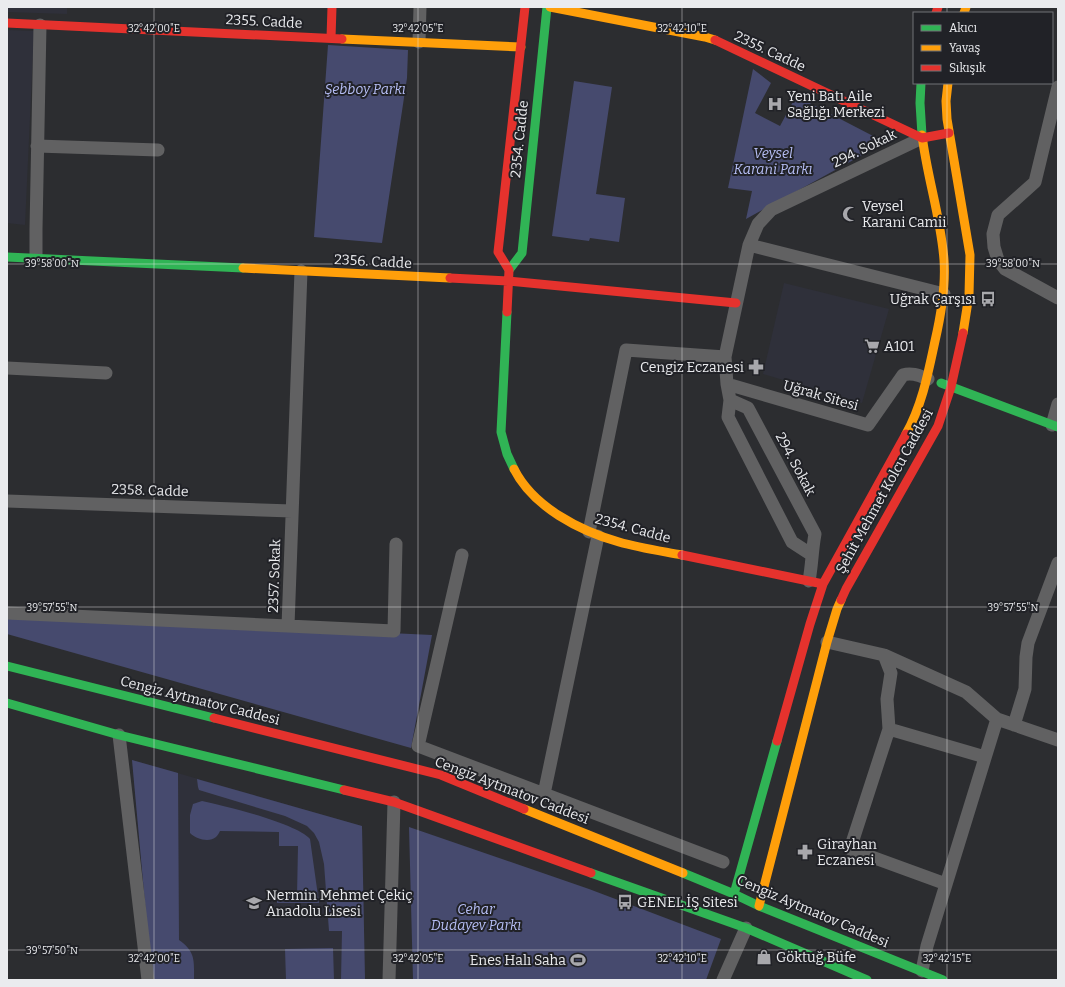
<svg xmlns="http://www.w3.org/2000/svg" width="1065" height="987" font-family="Bitter,serif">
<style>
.built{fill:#2f303a}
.green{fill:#464a6e}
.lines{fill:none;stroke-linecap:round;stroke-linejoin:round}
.street{stroke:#616162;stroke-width:13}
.fast{stroke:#30b455;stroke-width:9}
.slow{stroke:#ff9f0a;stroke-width:9}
.jam{stroke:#e5322d;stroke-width:9}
.ticks{fill:none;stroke:#eaebee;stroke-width:1;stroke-opacity:0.45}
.labels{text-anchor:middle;stroke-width:4;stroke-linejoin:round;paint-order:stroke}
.street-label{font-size:14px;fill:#eaebee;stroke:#212227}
.park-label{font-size:14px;font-style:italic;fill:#b6bef5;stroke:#212227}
.poi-label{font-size:14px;fill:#eaebee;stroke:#212227;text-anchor:start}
.ticks-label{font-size:10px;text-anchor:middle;fill:#eaebee;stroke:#212227;stroke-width:4;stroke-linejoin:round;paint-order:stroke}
</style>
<rect width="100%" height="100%" fill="#2c2d30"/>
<!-- built -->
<path class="built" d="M7,7H67V14L7,12Z
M7,30L34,31L25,225L7,223Z
M784,283L889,309L862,403L763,374Z
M132,760L362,826L365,980H152Z"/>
<!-- green -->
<path class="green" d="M328,45L408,50L407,78L382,243L314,237Z
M753,69L771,83L755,113L780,126L796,96L875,137L878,141L877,147L746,219L752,191L728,188Z
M574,81L612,87L596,194L625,198L619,242L590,238L589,241L552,236Z
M7,615L432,635L411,748L7,634Z
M132,760L178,773L179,940C196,952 194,961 194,980H152Z
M197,779L362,826L365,980H341L342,931H329L324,864L319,842L314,833L307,826L285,816L199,790L198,787Z
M202,801C225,806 296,823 310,839L319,903H277V896H297L298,846H279V832L220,831C219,833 218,835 216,837C209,843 196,839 190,833V815L193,804Z
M409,827L589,889L721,939L706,980H413Z
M333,948L334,980H286L285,949Z"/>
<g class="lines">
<!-- street -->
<path class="street" d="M419,42L420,7
M1058,87L1035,182L998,215L993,234L994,247L998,260L1005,269L1058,298
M37,146L158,150
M749,245L758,224L771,210L922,138
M36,259V229L40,25
M7,368L106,373
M727,384L868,425L903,375C912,372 920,376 928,379
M730,400L748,408L815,534C812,550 812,565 809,581
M1052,425L1058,404
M7,501L292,511
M589,532L626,350L725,357
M462,555L418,746L723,862
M812,555L792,542L728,417L730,400L727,384L725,357L749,245L944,294
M7,613L288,626L301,271
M288,626L394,631L396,544
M827,642L884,655L891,673L887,699L889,729
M884,655L966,692L997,719
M1014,725L1025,689L1026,657L1028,643L1058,563
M119,735L148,980
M544,794L598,536
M946,884L850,849L889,729L985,757
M922,971L927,946L997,719L1058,740
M389,980L394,802
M723,980L746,928"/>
<!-- fast -->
<path class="fast" d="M921,83L920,103L922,135
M7,257L243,268
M509,270L522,253L547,7
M507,312L501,432L507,454L514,469
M941,383L1058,427
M7,666L214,718
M7,703L119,735L344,790
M591,873L746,928L867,980
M683,873L734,894L759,906L943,980
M734,894L777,741"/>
<!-- slow -->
<path class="slow" d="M550,7L705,37L715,40
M964,13L966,7
M342,39L521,47
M948,83L946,101L947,119L970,255L969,295L963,333
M243,268L450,278
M906,434C922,405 928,374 935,341C941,315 946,288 944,260C941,218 927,177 922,135
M514,469C533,507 580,531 619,542C640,548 661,551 682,555
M524,809L683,873
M759,906L827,642L837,609L841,600"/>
<!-- jam -->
<path class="jam" d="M936,13L938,7
M7,23L342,39
M331,38L332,7
M715,40L922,138L949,133
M450,278L508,281L736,303
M507,312L509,270L498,252L525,7
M682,555L823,584
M841,600L846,589L938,426L951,387L963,333
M214,718L441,775L524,809
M777,741L810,624L823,584L906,434
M344,790L394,802L591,873"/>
</g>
<!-- ticks -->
<path class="ticks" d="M154,7V980M418,7V980M682,7V980M947,7V13M947,83V980M7,264H1058M7,607H1058M7,950H1058"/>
<!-- icons -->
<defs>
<g id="hospital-bare" transform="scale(1.2)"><path d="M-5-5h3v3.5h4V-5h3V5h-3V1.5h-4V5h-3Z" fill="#a8a8ac" stroke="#212227" stroke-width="2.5" paint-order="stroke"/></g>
<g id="mosque-bare" transform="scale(1.2)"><path d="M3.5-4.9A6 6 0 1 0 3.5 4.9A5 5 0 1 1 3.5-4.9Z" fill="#a8a8ac" stroke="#212227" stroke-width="2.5" paint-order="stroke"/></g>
<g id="bus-bare" transform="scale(1.2)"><path d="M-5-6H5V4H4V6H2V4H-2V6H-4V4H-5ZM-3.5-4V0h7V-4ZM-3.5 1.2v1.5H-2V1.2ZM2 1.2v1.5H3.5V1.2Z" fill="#a8a8ac" stroke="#212227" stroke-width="2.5" paint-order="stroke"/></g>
<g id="supermarket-bare" transform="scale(1.2)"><path d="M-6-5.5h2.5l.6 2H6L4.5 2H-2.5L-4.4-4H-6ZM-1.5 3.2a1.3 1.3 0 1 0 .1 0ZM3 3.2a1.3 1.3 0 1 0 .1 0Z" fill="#a8a8ac" stroke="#212227" stroke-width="2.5" paint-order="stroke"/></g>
<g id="pharmacy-bare" transform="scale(1.2)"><path d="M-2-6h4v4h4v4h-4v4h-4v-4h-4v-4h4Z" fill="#a8a8ac" stroke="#212227" stroke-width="2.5" paint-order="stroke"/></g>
<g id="school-bare" transform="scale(1.2)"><path d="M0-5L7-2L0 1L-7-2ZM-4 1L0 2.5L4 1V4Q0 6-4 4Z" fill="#a8a8ac" stroke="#212227" stroke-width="2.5" paint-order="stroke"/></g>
<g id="shop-bare" transform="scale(1.2)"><path d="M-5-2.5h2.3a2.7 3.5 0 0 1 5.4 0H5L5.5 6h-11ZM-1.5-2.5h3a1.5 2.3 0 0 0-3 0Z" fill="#a8a8ac" stroke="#212227" stroke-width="2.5" paint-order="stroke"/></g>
<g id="stadium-bare" transform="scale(1.2)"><path d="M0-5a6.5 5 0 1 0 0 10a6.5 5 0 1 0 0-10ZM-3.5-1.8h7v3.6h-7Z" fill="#a8a8ac" stroke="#212227" stroke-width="2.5" paint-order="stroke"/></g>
</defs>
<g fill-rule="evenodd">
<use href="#hospital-bare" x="775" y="104"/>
<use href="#mosque-bare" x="850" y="214"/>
<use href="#bus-bare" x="988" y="299"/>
<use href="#supermarket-bare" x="872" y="346"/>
<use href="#pharmacy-bare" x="756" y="367"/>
<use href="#pharmacy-bare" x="805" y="852"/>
<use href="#bus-bare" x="625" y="902"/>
<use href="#school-bare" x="254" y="903"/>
<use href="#shop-bare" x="764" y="957"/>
<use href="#stadium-bare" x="578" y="960"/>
</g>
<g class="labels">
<!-- street labels -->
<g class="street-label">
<text transform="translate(264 21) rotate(3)" y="5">2355. Cadde</text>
<text transform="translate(770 51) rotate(25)" y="5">2355. Cadde</text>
<text transform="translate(519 139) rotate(-84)" y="5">2354. Cadde</text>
<text transform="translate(864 148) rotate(-26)" y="5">294. Sokak</text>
<text transform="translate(373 261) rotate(3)" y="5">2356. Cadde</text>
<text transform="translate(821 395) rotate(16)" y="5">Uğrak Sitesi</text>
<text transform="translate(796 464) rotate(62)" y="5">294. Sokak</text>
<text transform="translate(150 490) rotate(2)" y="5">2358. Cadde</text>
<text transform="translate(884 491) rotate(-61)" y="5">Şehit Mehmet Kolcu Caddesi</text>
<text transform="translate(633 528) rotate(15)" y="5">2354. Cadde</text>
<text transform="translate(274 576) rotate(-88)" y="5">2357. Sokak</text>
<text transform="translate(200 700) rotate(14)" y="5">Cengiz Aytmatov Caddesi</text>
<text transform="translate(512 790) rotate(21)" y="5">Cengiz Aytmatov Caddesi</text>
<text transform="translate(813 911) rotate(23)" y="5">Cengiz Aytmatov Caddesi</text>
</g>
<!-- park labels -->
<g class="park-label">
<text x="365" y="94">Şebboy Parkı</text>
<text x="773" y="158">Veysel<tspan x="773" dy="16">Karani Parkı</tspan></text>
<text x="476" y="914">Cehar<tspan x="476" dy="16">Dudayev Parkı</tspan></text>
</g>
<!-- poi labels -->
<g class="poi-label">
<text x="787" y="101">Yeni Batı Aile<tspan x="787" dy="16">Sağlığı Merkezi</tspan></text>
<text x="862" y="211">Veysel<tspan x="862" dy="16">Karani Camii</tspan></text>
<text x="976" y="304" text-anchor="end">Uğrak Çarşısı</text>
<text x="884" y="351">A101</text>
<text x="744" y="372" text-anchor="end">Cengiz Eczanesi</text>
<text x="817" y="849">Girayhan<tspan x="817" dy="16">Eczanesi</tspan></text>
<text x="266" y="900">Nermin Mehmet Çekiç<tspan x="266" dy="16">Anadolu Lisesi</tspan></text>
<text x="637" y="907">GENEL İŞ Sitesi</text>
<text x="776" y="962">Göktuğ Büfe</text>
<text x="566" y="965" text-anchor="end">Enes Halı Saha</text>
</g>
</g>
<g class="ticks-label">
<text x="154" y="32">32°42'00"E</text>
<text x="418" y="32">32°42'05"E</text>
<text x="682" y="32">32°42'10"E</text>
<text x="52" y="267">39°58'00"N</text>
<text x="1013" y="267">39°58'00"N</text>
<text x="52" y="611">39°57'55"N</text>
<text x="1013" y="611">39°57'55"N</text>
<text x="52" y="954">39°57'50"N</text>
<text x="154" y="962">32°42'00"E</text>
<text x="418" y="962">32°42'05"E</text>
<text x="682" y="962">32°42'10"E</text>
<text x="947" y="962">32°42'15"E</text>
</g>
<!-- border -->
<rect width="1065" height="987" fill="none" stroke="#eaebee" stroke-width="16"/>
<!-- legend -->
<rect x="913" y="12" width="140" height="72" fill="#212227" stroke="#717277"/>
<rect x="921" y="25" width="20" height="6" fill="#30b455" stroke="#717277"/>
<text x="949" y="32" font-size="12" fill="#eaebee">Akıcı</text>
<rect x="921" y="45" width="20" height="6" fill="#ff9f0a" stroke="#717277"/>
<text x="949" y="52" font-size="12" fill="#eaebee">Yavaş</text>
<rect x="921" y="65" width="20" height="6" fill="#e5322d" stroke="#717277"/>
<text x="949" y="72" font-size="12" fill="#eaebee">Sıkışık</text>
</svg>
